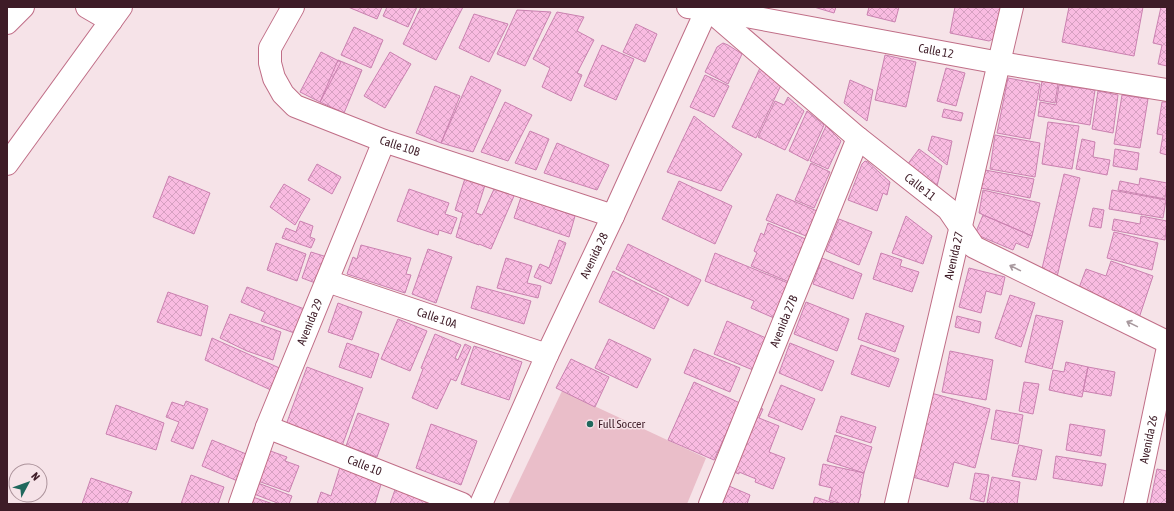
<svg xmlns="http://www.w3.org/2000/svg" width="1174" height="511" font-family="'Asap Condensed',sans-serif">
<style>
.pitch{fill:#eabec9}
.building{fill:url(#building-cross-hatch);stroke:#ca81b0}
.lines{fill:none;stroke-linecap:round;stroke-linejoin:round}
.minor-casing{stroke:#c06e87;stroke-width:24}
.tertiary-casing{stroke:#c06e87;stroke-width:24}
.secondary-casing{stroke:#c06e87;stroke-width:24}
.minor{stroke:#fff;stroke-width:22}
.tertiary{stroke:#fff;stroke-width:22}
.secondary{stroke:#fff;stroke-width:22}
.oneway{stroke:#a8999e}
.poi-dot{fill:#20685d;stroke:#f6e3e8;stroke-width:1.5}
.labels{text-anchor:middle;stroke-width:3;stroke-linejoin:round;paint-order:stroke}
.street-label{font-size:12px;fill:#3e1c27;stroke:#f6e3e8}
.poi-label{font-size:12px;fill:#3e1c27;stroke:#f6e3e8;text-anchor:start}
</style>
<defs>
<pattern id="building-cross-hatch" width="8" height="8" patternUnits="userSpaceOnUse"><rect width="8" height="8" fill="#f9bbe1"/><path d="M0 0l8 8M0 8l8-8" fill="none" stroke="#d6a0c1"/></pattern>
</defs>
<rect width="100%" height="100%" fill="#f6e3e8"/>
<!-- pitch -->
<path class="pitch" d="M562,391L706,458L687,504H508Z"/>
<!-- building -->
<path class="building" d="M348,7H382L377,19Z
M387,7H417L408,27L383,16Z
M421,7H463L436,60L403,44Z
M814,7H836L834,13Z
M869,7H899L895,22L867,15Z
M955,7H1005L993,39L989,41L950,33Z
M1069,7H1143L1134,56L1062,42Z
M1161,7H1167V66L1158,64L1162,45L1153,43Z
M517,10L551,12L525,66L497,54Z
M557,12L584,17L577,31L594,40L577,73L582,75L571,101L542,87L550,68L533,59Z
M474,14L508,24L489,62L459,48Z
M636,24L657,34L645,62L623,52Z
M354,27L383,40L371,68L341,55Z
M723,43L728,45L742,54L728,84L705,72L717,47Z
M602,45L634,59L616,100L584,86Z
M321,52L341,62L320,102L300,92Z
M390,52L411,64L385,108L364,96Z
M885,55L916,62L906,107L875,100Z
M338,60L362,70L344,113L320,102Z
M760,68L781,85L756,138L732,127Z
M946,68L965,73L956,106L937,101Z
M705,75L729,86L714,117L690,107Z
M471,76L501,90L473,152L441,143Z
M1008,78L1040,84L1030,139L997,133Z
M850,80L873,90L867,121L844,103Z
M1042,81L1058,84L1055,103L1039,100Z
M1059,85L1095,90L1090,125L1038,116L1040,102L1056,105Z
M435,86L460,96L441,143L416,133Z
M1098,91L1118,95L1113,133L1092,129Z
M1122,95L1148,99L1140,148L1114,144Z
M788,97L804,111L785,150L758,137L775,101L784,105Z
M505,102L532,115L508,161L481,152Z
M1162,102H1167V155L1160,153L1163,135L1157,134Z
M944,109L963,113L961,121L942,117Z
M807,111L824,125L808,161L789,151Z
M694,116L742,154L721,191L667,172Z
M1048,122L1079,126L1072,169L1042,164Z
M826,126L841,141L828,169L810,161Z
M530,131L549,139L536,170L515,163Z
M995,135L1040,143L1035,177L990,169Z
M932,136L952,141L947,165L928,150Z
M1082,139L1095,142L1093,157L1110,160L1107,175L1076,169Z
M557,143L609,165L597,190L544,173Z
M919,149L942,166L937,186L907,165Z
M1115,149L1139,153L1137,170L1113,166Z
M865,161L868,162L890,182L887,195L883,193L877,211L848,200L862,164Z
M811,163L830,172L814,208L795,200Z
M317,164L341,177L332,194L308,180Z
M985,170L1034,179L1030,198L981,188Z
M467,172L487,179L476,213L482,215L495,187L514,196L491,249L479,244V245L456,237L463,213L455,210Z
M1064,174L1080,178L1057,277L1041,273Z
M169,176L210,193L194,234L153,217Z
M1140,178L1167,183L1165,199L1118,190L1120,181L1139,185Z
M679,181L732,206L715,244L662,219Z
M284,184L310,199L295,225L270,207Z
M409,189L449,203L445,214L457,218L451,234L439,230L438,235L397,221Z
M983,190L1040,203L1032,236L979,213Z
M1112,190L1166,200L1163,218L1109,209Z
M777,194L817,211L806,236L766,220Z
M521,197L575,216L569,237L514,218Z
M1093,208L1104,210L1101,228L1089,226Z
M983,215L1032,236L1028,248L1016,243L1013,250L975,234Z
M906,216L932,236L923,264L892,253Z
M1141,216L1167,221L1165,240L1112,230L1114,219L1140,224Z
M839,219L872,232L859,265L826,251Z
M300,221L313,226L310,237L315,239L311,248L282,238L286,228L296,232Z
M768,223L808,240L789,282L751,266L757,253L754,251L761,233L764,235Z
M1114,232L1158,243L1152,270L1107,258Z
M559,240L566,243L551,284L534,277L540,264L549,268Z
M276,243L306,254L297,281L267,270Z
M628,244L701,280L688,306L616,269Z
M361,245L411,258L406,274L411,275L405,293L347,274L353,257L357,259Z
M428,249L452,257L436,303L412,294Z
M311,252L327,257L318,284L302,278Z
M715,253L788,283L774,318L751,308L754,301L705,281Z
M881,253L902,260L900,266L919,272L912,292L873,279Z
M506,258L532,266L527,283L541,286L538,298L497,288Z
M822,258L862,274L853,299L813,284Z
M1111,261L1153,276L1139,318L1076,296L1086,269L1106,276Z
M969,268L1005,277L1001,295L986,291L981,313L959,307Z
M613,271L669,299L654,329L599,302Z
M477,286L531,301L524,324L471,308Z
M247,287L307,310L297,334L261,321L265,312L241,302Z
M168,292L208,306L201,336L157,322Z
M1010,295L1035,303L1021,347L995,338Z
M806,302L849,319L837,351L794,334Z
M338,303L362,312L352,340L328,332Z
M866,313L904,326L895,352L858,339Z
M230,314L281,332L273,360L247,351L220,338Z
M1036,315L1063,321L1052,369L1025,362Z
M957,316L981,322L979,333L955,327Z
M398,319L427,331L410,371L381,359Z
M727,321L766,338L753,370L714,354Z
M435,334L461,345L455,358L458,360L465,344L471,347L456,381L451,379L437,409L412,398L423,369L421,368Z
M212,338L284,370L273,391L205,360Z
M609,339L651,359L637,388L595,368Z
M347,343L379,354L371,378L339,367Z
M790,343L834,361L822,391L779,373Z
M861,345L899,359L889,387L851,374Z
M474,346L522,362L509,400L461,384Z
M694,349L740,368L730,392L684,373Z
M950,351L993,360L986,400L942,392Z
M571,359L609,377L595,407L556,388Z
M1066,362L1088,367L1082,397L1049,390L1053,370L1064,372Z
M307,367L363,388L342,446L286,425Z
M1088,367L1115,372L1111,396L1083,391Z
M694,382L740,403L714,460L668,440Z
M1024,382L1039,384L1033,414L1019,411Z
M781,385L815,399L802,430L768,416Z
M931,393L990,409L975,468L954,462L948,487L909,476Z
M186,401L208,409L193,449L171,441L179,422L166,417L172,402L184,406Z
M752,404L763,409L759,418L779,426L769,452L785,458L773,489L755,482L756,479L739,472V474L726,469Z
M116,405L164,423L156,450L106,434Z
M996,410L1023,415L1018,444L991,439Z
M358,413L389,424L377,457L346,446Z
M841,416L876,427L871,443L836,432Z
M431,424L477,441L461,485L416,468Z
M1070,424L1105,430L1101,456L1066,450Z
M835,435L872,447L864,473L827,461Z
M212,440L251,456L240,482L202,466Z
M1019,445L1042,450L1036,480L1012,476Z
M265,449L287,457L285,461L299,466L289,492L255,480Z
M1056,456L1106,464L1102,486L1053,478Z
M823,464L864,473L860,494H861L858,504H842L829,500L832,488L819,485Z
M340,467L382,481L375,504H317L321,492L331,496Z
M1157,469L1167,471V504H1150Z
M975,473L989,475L984,502L970,499Z
M191,475L224,487L218,504H181Z
M992,477L1020,482L1017,504L987,503Z
M91,478L132,492L127,504H82Z
M258,483L292,496L289,504H280L254,494Z
M722,483L750,495L747,504H713Z
M397,484L438,504H390Z
M250,496L273,504H247Z
M815,497L837,504H813Z"/>
<g class="lines">
<!-- minor casing -->
<g class="minor-casing">
<g id="minor">
<path d="M87,7L111,21"/>
<path id="s1" d="M293,7L270,48V63L274,78L283,94L295,106L384,141L613,216"/>
<path id="s2" d="M688,7L708,9L858,138L948,209L974,247L1167,342"/>
<path d="M7,23L23,7"/>
<path id="s3" d="M327,281L547,355"/>
<path id="s4" d="M267,427L462,504"/>
<path id="s5" d="M240,504L267,427L384,141"/>
<path id="s6" d="M481,504L547,355L613,216L708,7"/>
<path id="s7" d="M710,504L858,138"/>
<path id="s8" d="M896,504L1012,7"/>
<path id="s9" d="M1135,504L1167,352"/>
</g>
</g>
<!-- tertiary casing -->
<g class="tertiary-casing">
<path id="tertiary" d="M7,164L121,7"/>
</g>
<!-- secondary casing -->
<g class="secondary-casing">
<g id="secondary">
<path id="s10" d="M707,7L708,9L1000,63L1167,90"/>
</g>
</g>
<!-- minor -->
<use href="#minor" class="minor"/>
<!-- tertiary -->
<use href="#tertiary" class="tertiary"/>
<!-- secondary -->
<use href="#secondary" class="secondary"/>
</g>
<!-- one-way arrows -->
<defs><path id="oneway-shaft" d="M-6 0H5M1.5-3L5.5 0L1.5 3" fill="none" stroke-width="1.6" stroke-linecap="round" stroke-linejoin="round"/></defs>
<g class="oneway">
<use href="#oneway-shaft" transform="translate(1015 268) rotate(-154)"/>
<use href="#oneway-shaft" transform="translate(1132 324) rotate(-154)"/>
</g>
<!-- markers -->
<circle class="poi-dot" cx="590" cy="424" r="4"/>
<g class="labels">
<!-- street labels -->
<g class="street-label">
<text dy="4" stroke="none"><textPath href="#s10" startOffset="234">Calle 12</textPath></text>
<text dy="4" stroke="none"><textPath href="#s1" startOffset="225">Calle 10B</textPath></text>
<text dy="4" stroke="none"><textPath href="#s2" startOffset="297">Calle 11</textPath></text>
<text dy="4" stroke="none"><textPath href="#s6" startOffset="273">Avenida 28</textPath></text>
<text dy="4" stroke="none"><textPath href="#s8" startOffset="255">Avenida 27</textPath></text>
<text dy="4" stroke="none"><textPath href="#s3" startOffset="116">Calle 10A</textPath></text>
<text dy="4" stroke="none"><textPath href="#s7" startOffset="197">Avenida 27B</textPath></text>
<text dy="4" stroke="none"><textPath href="#s5" startOffset="195">Avenida 29</textPath></text>
<text dy="4" stroke="none"><textPath href="#s9" startOffset="66">Avenida 26</textPath></text>
<text dy="4" stroke="none"><textPath href="#s4" startOffset="105">Calle 10</textPath></text>
</g>
<!-- poi labels -->
<g class="poi-label">
<text x="598" y="428">Full Soccer</text>
</g>
</g>
<!-- border -->
<rect width="1174" height="511" fill="none" stroke="#3e1c27" stroke-width="16"/>
<!-- north arrow -->
<g transform="translate(28 483) rotate(49)"><circle r="19" fill="#f6e3e8" stroke="#ac939b"/>
<path d="M0-3L7 15L0 10L-7 15Z" fill="#20685d"/>
<text y="-6" font-size="11" font-weight="bold" text-anchor="middle" fill="#3e1c27">N</text>
</g>
</svg>
